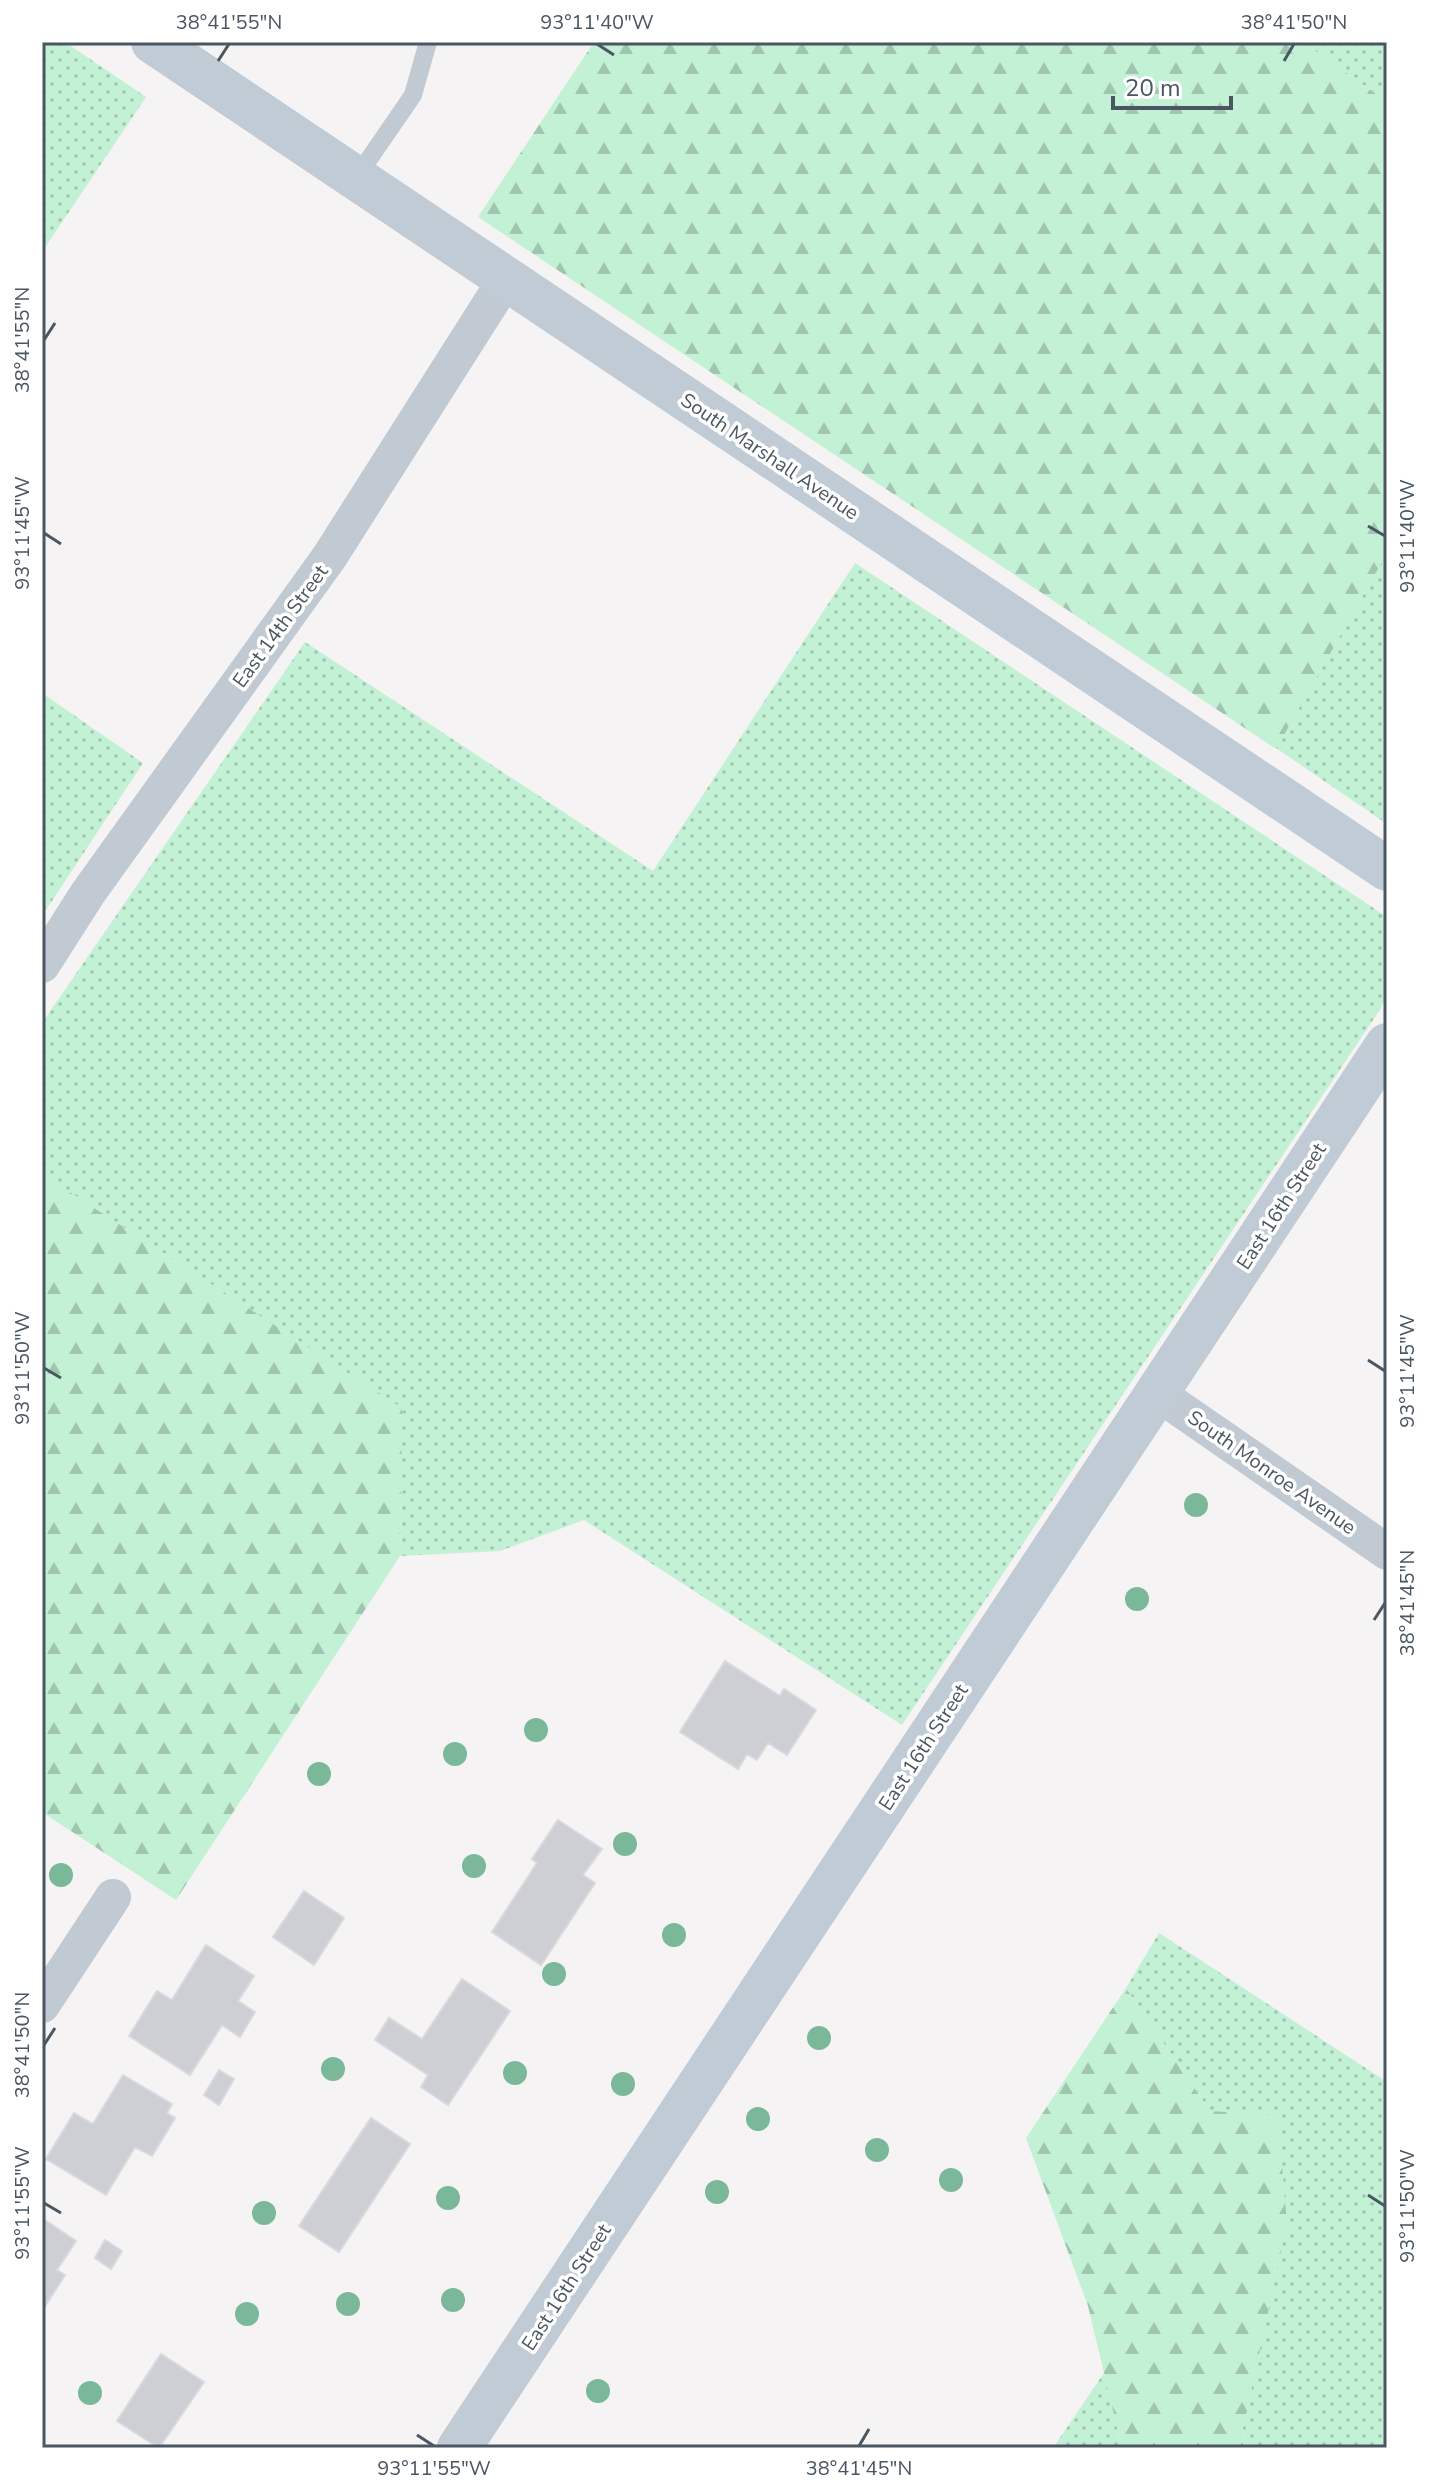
<svg xmlns="http://www.w3.org/2000/svg" width="1429" height="2490" font-family="'Nunito Sans',sans-serif">
<style>
.grass{fill:url(#grass-dots)}
.forest{fill:url(#forest-firs)}
.building{fill:#cdcfd5;stroke:#d7d9de;stroke-width:2}
.lines{fill:none;stroke-linecap:round;stroke-linejoin:round}
.lane{stroke:#c1cad2;stroke-width:18}
.street{stroke:#c1cad2;stroke-width:36}
.secondary{stroke:#c1cbd6;stroke-width:44}
.tree{fill:#7bb799}
.ticks{fill:none;stroke:#4a5661;stroke-width:3}
.labels{text-anchor:middle;stroke-width:7;stroke-linejoin:round;paint-order:stroke}
.street-label{font-size:20px;fill:#4a5661;stroke:#fff}
.neatline{fill:none;stroke:#4a5661;stroke-width:3}
.ticks-label{font-size:20px;text-anchor:middle;fill:#4a5661}
</style>
<defs>
<pattern id="grass-dots" width="8" height="8" patternUnits="userSpaceOnUse" patternTransform="scale(2)"><rect width="8" height="8" fill="#c3f1d5"/><path d="M2 2h.1M6 6h.1" fill="none" stroke="#a0c6b0" stroke-width="1.8" stroke-linecap="round"/></pattern>
<pattern id="forest-firs" width="22" height="20" patternUnits="userSpaceOnUse" patternTransform="scale(2)"><rect width="22" height="20" fill="#c3f1d5"/><path d="M5 1l3.5 6h-7zM16 11l3.5 6h-7z" fill="#a0c6b0"/></pattern>
</defs>
<rect width="100%" height="100%" fill="#f5f3f3"/>
<!-- grass -->
<path class="grass" d="M42,42H65L146,97L42,252Z
M1303,42H1387V102Z
M1387,553V824L1276,748Z
M855,563L1387,917V993L1381,1008L902,1725L584,1520L500,1551L400,1556L401,1408L42,1174V1023L305,642L653,871Z
M42,693L143,763L42,916Z
M1159,1933L1387,2082V2448H1247L1243,2429L1210,2111L1126,1988Z
M1104,2373L1122,2448H1053Z"/>
<!-- forest -->
<path class="forest" d="M594,42H1303L1387,102V553L1276,749L478,217Z
M42,1174L402,1408L400,1556L176,1900L42,1812Z
M1126,1988L1210,2111L1278,2115L1287,2224L1243,2429L1247,2448H1122L1088,2306L1026,2138Z"/>
<!-- building -->
<path class="building" d="M725,1661L780,1696L784,1689L816,1710L787,1755L768,1743L757,1760L747,1754L738,1769L680,1732Z
M558,1820L602,1849L583,1875L595,1883L541,1965L492,1932L537,1863L532,1859Z
M304,1891L344,1918L314,1965L273,1937Z
M206,1945L254,1976L238,2001L255,2012L240,2037L222,2025L190,2075L129,2036L157,1991L172,2000Z
M462,1979L510,2011L448,2105L421,2087L428,2075L375,2040L389,2018L422,2039Z
M219,2070L234,2079L219,2105L204,2095Z
M123,2075L172,2104L167,2113L175,2118L152,2156L135,2147L106,2195L46,2159L74,2113L93,2124Z
M371,2118L410,2144L339,2252L299,2226Z
M42,2218L76,2241L57,2270L65,2275L42,2311Z
M105,2240L122,2251L111,2269L95,2258Z
M161,2354L204,2382L159,2448L117,2421Z"/>
<g class="lines">
<!-- lane -->
<path class="lane" d="M356,178L413,95L428,42"/>
<!-- street -->
<path class="street" d="M42,965L88,893L330,556L506,279
M1157,1393L1387,1552
M42,2005L113,1897"/>
<!-- secondary -->
<path class="secondary" d="M153,42L1387,869
M459,2448L1387,1045"/>
</g>
<!-- trees -->
<g class="tree">
<circle cx="1196" cy="1505" r="12"/>
<circle cx="1137" cy="1599" r="12"/>
<circle cx="536" cy="1730" r="12"/>
<circle cx="455" cy="1754" r="12"/>
<circle cx="319" cy="1774" r="12"/>
<circle cx="625" cy="1844" r="12"/>
<circle cx="474" cy="1866" r="12"/>
<circle cx="61" cy="1875" r="12"/>
<circle cx="674" cy="1935" r="12"/>
<circle cx="554" cy="1974" r="12"/>
<circle cx="819" cy="2038" r="12"/>
<circle cx="333" cy="2069" r="12"/>
<circle cx="515" cy="2073" r="12"/>
<circle cx="623" cy="2084" r="12"/>
<circle cx="758" cy="2119" r="12"/>
<circle cx="877" cy="2150" r="12"/>
<circle cx="951" cy="2180" r="12"/>
<circle cx="717" cy="2192" r="12"/>
<circle cx="448" cy="2198" r="12"/>
<circle cx="264" cy="2213" r="12"/>
<circle cx="453" cy="2300" r="12"/>
<circle cx="348" cy="2304" r="12"/>
<circle cx="247" cy="2314" r="12"/>
<circle cx="598" cy="2391" r="12"/>
<circle cx="90" cy="2393" r="12"/>
</g>
<!-- ticks -->
<path class="ticks" d="M597,44L614,55M218,61L229,44M1284,61L1294,44M44,340L55,323M1368,526L1385,536M44,533L61,544M1368,1360L1385,1371M44,1368L61,1378M1374,1620L1385,1603M44,2045L55,2028M1368,2195L1385,2206M44,2203L61,2213M417,2435L434,2446M859,2446L869,2429"/>
<g class="labels">
<!-- street labels -->
<g class="street-label">
<text transform="translate(770 456) rotate(34)" y="7">South Marshall Avenue</text>
<text transform="translate(280 626) rotate(-54)" y="7">East 14th Street</text>
<text transform="translate(1281 1206) rotate(-57)" y="7">East 16th Street</text>
<text transform="translate(1272 1472) rotate(35)" y="7">South Monroe Avenue</text>
<text transform="translate(923 1747) rotate(-57)" y="7">East 16th Street</text>
<text transform="translate(566 2287) rotate(-57)" y="7">East 16th Street</text>
</g>
</g>
<!-- border -->
<rect width="1429" height="2490" fill="none" stroke="#ffffff" stroke-width="88"/>
<!-- scale -->
<path d="M1113 96v12h118v-12" fill="none" stroke="#4a5661" stroke-width="4"/>
<text x="1125" y="96" font-size="24" fill="#4a5661" stroke="#ffffff" stroke-width="6" paint-order="stroke">20 m</text>
<rect x="44" y="44" width="1341" height="2402" class="neatline"/>
<g class="ticks-label">
<text x="229" y="29">38°41'55"N</text>
<text x="597" y="29">93°11'40"W</text>
<text x="1294" y="29">38°41'50"N</text>
<text transform="translate(22 340) rotate(-90)" y="7">38°41'55"N</text>
<text transform="translate(22 533) rotate(-90)" y="7">93°11'45"W</text>
<text transform="translate(1407 536) rotate(-90)" y="7">93°11'40"W</text>
<text transform="translate(22 1368) rotate(-90)" y="7">93°11'50"W</text>
<text transform="translate(1407 1371) rotate(-90)" y="7">93°11'45"W</text>
<text transform="translate(1407 1603) rotate(-90)" y="7">38°41'45"N</text>
<text transform="translate(22 2045) rotate(-90)" y="7">38°41'50"N</text>
<text transform="translate(22 2203) rotate(-90)" y="7">93°11'55"W</text>
<text transform="translate(1407 2206) rotate(-90)" y="7">93°11'50"W</text>
<text x="434" y="2475">93°11'55"W</text>
<text x="859" y="2475">38°41'45"N</text>
</g>
</svg>
